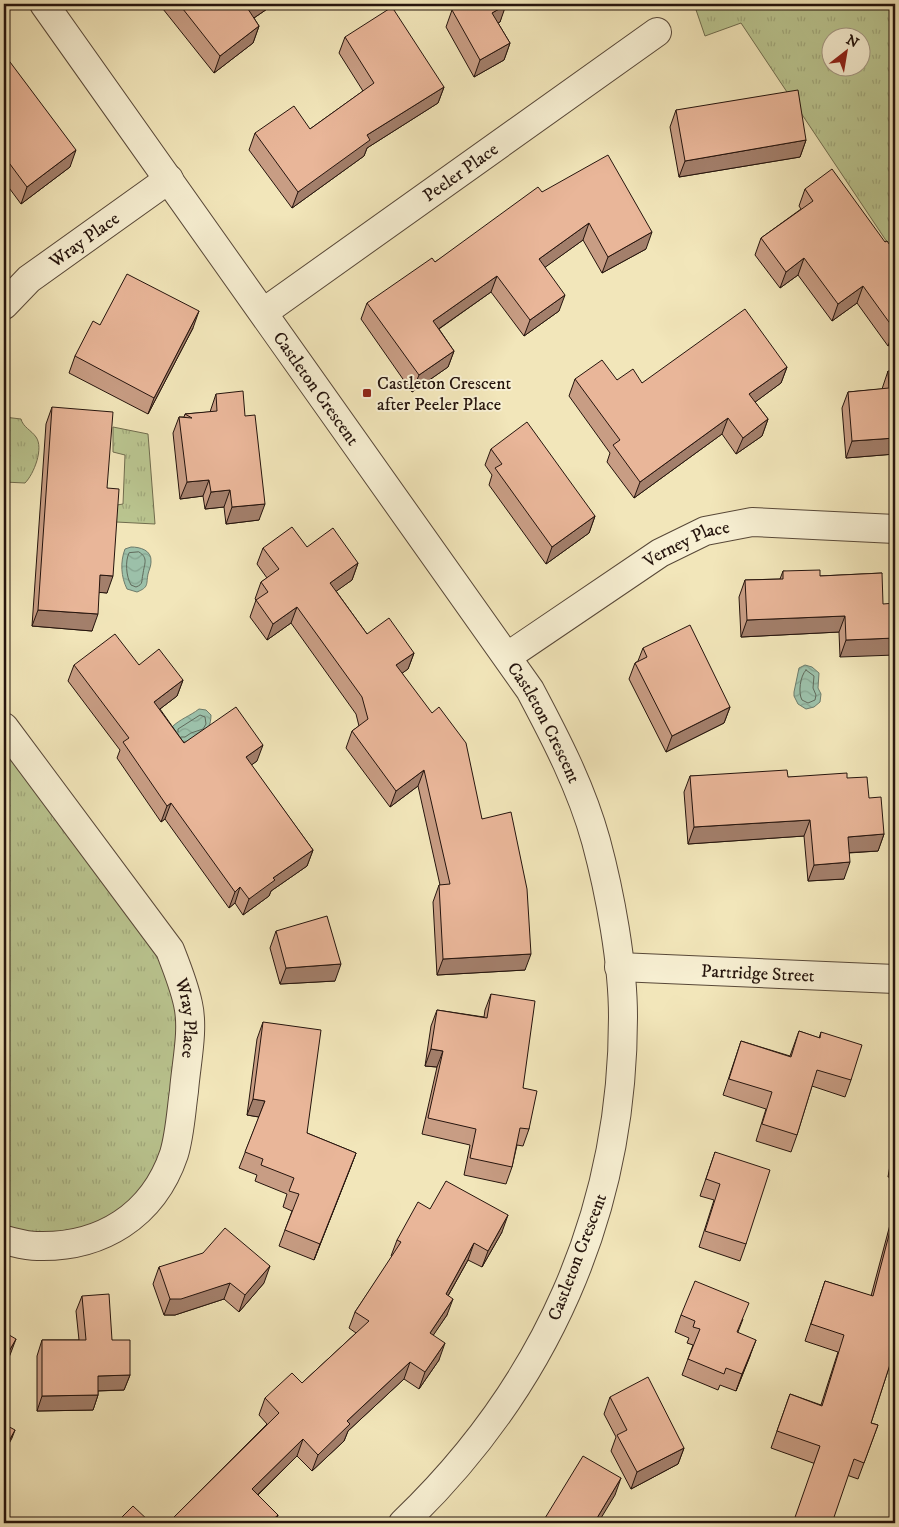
<svg xmlns="http://www.w3.org/2000/svg" width="899" height="1527" font-family="'IM FELL DW Pica',serif">
<style>
.grass{fill:url(#grass-tufts);stroke:#706c4e;fill-rule:evenodd}
.water{fill:url(#water-waves);stroke:#6c7b6b}
.lines{fill:none;stroke-linecap:round;stroke-linejoin:round}
.shore{stroke:#606a5b;stroke-width:1}
.minor-casing{stroke:#584838;stroke-width:30}
.minor{stroke:#f7efd2;stroke-width:28}
.wall{fill:#c89d84;stroke:#25140d}
.shaded-wall{fill:#a37f6b;stroke:#25140d}
.building{fill:#e9b699;stroke:#25140d}
.poi-dot{fill:#8f2418;stroke:#f7efd2;stroke-width:2}
.labels{text-anchor:middle;stroke-width:4;stroke-linejoin:round;paint-order:stroke}
.street-label{font-size:18px;fill:#25140d;stroke:#f7efd2}
.poi-label{font-size:18px;fill:#25140d;stroke:#f7efd2;text-anchor:start}
</style>
<defs>
<pattern id="grass-tufts" width="24" height="20" patternUnits="userSpaceOnUse" patternTransform="scale(1.25)"><rect width="24" height="20" fill="#bac590"/><path d="M3 7l-1-3M5 7V3M7 7l1-3M15 17l-1-3M17 17v-4M19 17l1-3" fill="none" stroke="#a0a87b"/></pattern>
<pattern id="water-waves" width="16" height="10" patternUnits="userSpaceOnUse" patternTransform="scale(1.25)"><rect width="16" height="10" fill="#9cc0a9"/><path d="M0 5q4-4 8 0t8 0" fill="none" stroke="#86a490"/></pattern>
</defs>
<rect width="100%" height="100%" fill="#f2e6ba"/>
<filter id="stains"><feTurbulence type="fractalNoise" baseFrequency=".004" numOctaves="4"/><feColorMatrix values="0 0 0 0 .2 0 0 0 0 .09 0 0 0 0 .02 0 0 0 .5 -.17"/></filter>
<radialGradient id="worn" r=".72"><stop offset=".6" stop-color="#630" stop-opacity="0"/><stop offset="1" stop-color="#630" stop-opacity=".3"/></radialGradient>
<!-- grass -->
<path class="grass" d="M694,4H895V254L741,23L705,36ZM832,38H862V68H832Z
M4,417L21,419C23,427 31,430 36,437C44,448 34,474 25,483L4,482Z
M113,427L148,434L155,524L116,522L117,505L123,504L125,455L113,452Z
M4,737L158,952L178,1015L169,1136L147,1183L125,1206L97,1224L74,1231L51,1233L27,1232L4,1225Z"/>
<!-- water -->
<path class="water" d="M131,547C140,547 152,550 151,562C151,566 149,570 148,574C146,585 149,587 137,592L127,589C121,577 120,562 125,549Z
M805,665L812,667L819,673L818,688L821,694L820,702L814,707L806,709L798,704L794,696V692L799,668Z
M199,709L206,710L211,715C211,734 197,743 179,742L172,727C180,719 190,716 199,709Z"/>
<g class="lines">
<!-- shore -->
<path class="shore" d="M139,552C149,558 144,564 143,574C141,581 144,584 136,587L131,585C126,576 125,561 129,553Z
M806,670L814,676L813,688L816,695L815,700L808,703L802,700C798,693 800,676 806,670Z
M178,732V729L200,715L205,717L206,724L203,729L191,733L185,737H181"/>
<!-- minor casing -->
<g class="minor-casing">
<g id="minor">
<path id="s1" d="M44,4L530,690C556,739 581,787 596,841C610,893 623,963 623,1017C623,1214 545,1387 403,1523"/>
<path id="s2" d="M4,305L29,279L169,179"/>
<path id="s3" d="M264,312L657,32"/>
<path id="s4" d="M508,656L660,553L705,531L752,522L895,529"/>
<path id="s5" d="M4,727L170,950C177,968 184,985 188,1004C194,1030 186,1064 184,1091C181,1112 180,1134 174,1154C153,1216 101,1248 37,1246C26,1246 14,1242 4,1240"/>
<path id="s6" d="M619,967L895,979"/>
</g>
</g>
<!-- minor -->
<use href="#minor" class="minor"/>
</g>
<!-- wall -->
<path class="wall" d="M159,4H272L270,7L254,18L259,26L253,43L214,73Z
M454,4H505L500,22L498,23L510,43L504,60L474,77L446,27L452,10L456,7Z
M345,37L444,87L438,103L367,148L364,156L292,208L249,150L255,133L310,129L363,91L339,53Z
M4,54L70,167L21,204L4,181Z
M676,110L806,140L800,157L679,177L670,127Z
M805,189L885,242L887,241L895,341L888,346L857,303L832,321L798,275L780,288L755,255L761,238L801,209L799,206Z
M542,192L646,249L602,273L583,240L545,267L559,311L524,336L491,292L439,329L454,351L448,367L412,392L361,319L367,303L435,262Z
M100,325L193,328L148,414L69,373L75,356Z
M787,367L781,383L755,402L768,419L762,436L736,454L722,434L634,498L607,462L610,453L569,396L575,379L617,380L642,383Z
M888,371L895,454L846,458L842,408L848,392L882,389Z
M216,394L245,416L259,520L226,524L224,507L205,509L203,496L180,499L173,433L179,417H184L185,414L210,412Z
M52,407L107,488V593L99,592L92,631L32,626L46,424Z
M491,449L595,516L589,533L546,564L489,485L492,475L485,465Z
M307,547L358,563L352,580L336,591L367,634L414,653L408,669L402,673L482,819L525,970L437,975L433,902L439,885H440L418,786L390,807L346,748L352,731L359,726L356,714L291,623L267,640L250,617L256,600L255,599L261,582L267,578L257,564L263,548Z
M783,571L820,576L882,573L840,657L839,632L741,637L739,597L745,580L780,579Z
M643,648L730,707L724,723L666,752L629,679L635,663L638,661Z
M74,665H139L183,680L177,696L160,709L184,743L257,761L251,765L313,850L307,866L271,891L269,896L243,915L235,903L229,908L165,819L161,822L117,758L120,750L68,681Z
M690,776L847,778L884,834L878,851L849,853L844,879L808,881L804,836L688,844L684,792Z
M276,931L335,981L280,984L270,948Z
M491,994L523,1088L529,1129L523,1146L517,1145L512,1167L506,1184L464,1175L470,1145L422,1134L437,1067L425,1066L431,1026L437,1010L484,1017L485,1010Z
M263,1022L307,1133L356,1153L314,1260L279,1246L292,1211L283,1207L287,1194L255,1181L257,1175L239,1168L259,1117L247,1115L257,1039Z
M799,1031L819,1038L821,1032L851,1080L845,1097L812,1086L797,1135L791,1152L756,1141L766,1109L723,1095L741,1041L790,1056Z
M895,1136V1178L888,1177Z
M715,1152L746,1244L740,1261L699,1247L714,1200L700,1196Z
M895,1206V1349L871,1423L878,1425L858,1479L771,1448L790,1394L821,1405L838,1352L805,1341L825,1281L871,1296Z
M430,1209L502,1232L482,1267L468,1260L448,1296L447,1315L433,1335L439,1360L419,1389L404,1379L348,1431L344,1441L312,1471L297,1456L258,1495L278,1515L275,1523H168L267,1424L259,1415L265,1398L302,1383L356,1333L349,1328L355,1312L392,1257L391,1256L397,1240Z
M159,1267L264,1283L239,1312L224,1299L175,1315H164L153,1284Z
M82,1296L112,1340L130,1375L124,1390L98,1391V1395L93,1410L37,1411V1356L42,1340H79L76,1311Z
M681,1315L743,1319L738,1332L750,1356L736,1391L720,1385L718,1390L682,1375L693,1345L687,1343L689,1338L675,1332Z
M610,1397L684,1448L678,1464L631,1489L611,1451L616,1437L604,1414Z"/>
<!-- shaded-wall -->
<path class="shaded-wall" d="M256,4H272L270,7L242,26L248,9Z
M506,5L500,22L486,29L492,13Z
M259,26L253,43L214,73L220,56Z
M510,43L504,60L474,77L480,60Z
M444,87L438,103L367,148L364,156L292,208L298,192L367,135Z
M806,140L800,157L679,177L685,161Z
M76,150L70,167L21,204L27,187Z
M589,223L583,240L533,276L539,259Z
M652,232L646,249L602,273L608,257Z
M804,258L798,275L780,288L786,272Z
M497,276L491,292L427,337L433,321Z
M863,286L857,303L832,321L838,304Z
M565,295L559,311L524,336L530,320Z
M199,311L193,328L148,414L154,398Z
M894,329H895V341L888,346Z
M454,351L448,367L412,392L419,375Z
M787,367L781,383L743,411L749,394Z
M728,418L722,434L634,498L640,482Z
M768,419L762,436L736,454L743,438Z
M895,438V454L846,458L852,441Z
M209,480L203,496L180,499L187,482Z
M230,490L224,507L205,509L211,492Z
M265,504L259,520L226,524L232,507Z
M595,516L589,533L546,564L552,547Z
M358,563L352,580L324,600L330,583Z
M100,575L113,576L107,593L94,592Z
M297,607L291,623L267,640L273,624Z
M38,610L98,614L92,631L32,626Z
M845,616L839,632L741,637L747,620Z
M895,638V655L840,657L846,640Z
M414,653L408,669L390,682L396,665Z
M183,680L177,696L148,718L154,702Z
M730,707L724,723L666,752L672,736Z
M263,745L257,761L240,773L246,757Z
M424,770L418,786L390,807L396,791Z
M171,803L165,819L161,822L167,806Z
M810,820L804,836L688,844L694,827Z
M884,834L878,851L842,853L848,837Z
M313,850L307,866L271,891L269,896L243,915L249,899L273,878Z
M850,862L844,879L808,881L814,865Z
M240,887L235,903L229,908L235,892Z
M531,954L525,970L437,975L443,959Z
M341,964L335,981L280,984L286,968Z
M431,1049L443,1051L437,1067L425,1066Z
M253,1099L265,1101L259,1117L247,1115Z
M356,1153L350,1169L314,1260L320,1244Z
M508,1215L502,1232L482,1267L488,1251Z
M474,1243L468,1260L440,1310L446,1294Z
M270,1266L264,1283L239,1312L245,1295Z
M230,1283L224,1299L175,1315H164L170,1299Z
M453,1299L447,1315L424,1349L430,1333Z
M16,1339L10,1355L4,1366V1360Z
M756,1340L750,1356L736,1391L742,1374Z
M445,1343L439,1360L419,1389L425,1372Z
M410,1362L404,1379L348,1431L344,1441L312,1471L318,1455L347,1421Z
M130,1375L124,1390L92,1391L98,1376Z
M98,1395L93,1410L37,1411L42,1396Z
M15,1430L12,1438L4,1453V1450Z
M303,1439L297,1456L246,1506L252,1489Z
M684,1448L678,1464L631,1489L637,1472Z
M621,1478L615,1495L598,1523H594Z
M278,1515L275,1523H269Z"/>
<!-- building -->
<path class="building" d="M179,4H256L248,9L259,26L220,56Z
M460,4H505L506,5L492,13L510,43L480,60L452,10Z
M392,7L444,87L367,135L370,140L298,192L255,133L294,106L310,129L374,83L345,37Z
M4,54L76,150L27,187L4,156Z
M798,90L806,140L685,161L676,110Z
M608,155L652,232L608,257L589,223L539,259L565,295L530,320L497,276L433,321L454,351L419,375L367,303L432,258L435,262L538,187L542,192Z
M832,169L885,242L887,241L895,252V329H894L863,286L838,304L804,258L786,272L761,238L813,201L805,189Z
M127,274L199,311L154,398L75,356L93,321L100,325Z
M745,309L787,367L749,394L768,419L743,438L728,418L640,482L613,445L620,440L575,379L602,360L617,380L633,369L642,383Z
M888,371H895V438L852,441L848,392L889,388Z
M243,391L245,416L255,415L265,504L232,507L230,490L211,492L209,480L187,482L179,417L192,418L185,414L217,411L216,394Z
M52,407L113,412L107,488L119,489L113,576L100,575L98,614L38,610Z
M527,422L595,516L552,547L495,468L502,464L491,449Z
M292,527L307,547L333,528L358,563L330,583L367,634L389,618L414,653L396,665L432,713L439,707L466,743L482,819L511,812L527,889L531,954L443,959L439,885L450,884L424,770L396,791L352,731L368,719L362,697L297,607L273,624L256,600L268,592L261,582L279,569L263,548Z
M820,570V576L882,573L883,604L895,603V638L846,640L845,616L747,620L745,580L783,579V571Z
M690,625L730,707L672,736L635,663L647,657L643,648Z
M115,634L139,665L159,649L183,680L154,702L184,743L236,707L263,745L246,757L313,850L273,878L275,880L249,899L240,887L235,892L171,803L167,806L123,742L129,738L74,665Z
M787,770L788,777L847,773V778L867,777L869,798L881,797L884,834L848,837L850,862L814,865L810,820L694,827L690,776Z
M327,916L341,964L286,968L276,931Z
M491,994L535,1001L523,1088L537,1091L529,1129L520,1128L512,1167L470,1158L476,1129L428,1118L443,1051L431,1049L437,1010L487,1018Z
M263,1022L321,1030L307,1133L356,1153L320,1244L285,1230L299,1194L289,1191L294,1178L261,1165L263,1159L245,1152L265,1101L253,1099Z
M799,1031L820,1038L821,1032L862,1045L851,1080L817,1070L797,1135L762,1124L772,1092L729,1079L741,1041L791,1057Z
M715,1152L770,1170L746,1244L705,1231L720,1184L706,1179Z
M446,1181L508,1215L488,1251L474,1243L446,1294L453,1299L430,1333L445,1343L425,1372L410,1362L347,1421L350,1424L318,1455L303,1439L252,1489L278,1515L269,1523H241L237,1520L234,1523H168L279,1413L265,1398L292,1373L302,1383L369,1321L355,1312L401,1242L397,1240L418,1202L430,1209Z
M895,1212V1349L871,1423L878,1425L864,1463L854,1459L832,1523H793L820,1446L777,1431L790,1394L822,1406L844,1335L811,1324L825,1281L873,1296Z
M225,1228L270,1266L245,1295L230,1283L181,1299H170L159,1267L203,1253Z
M695,1281L749,1303L737,1332L756,1340L742,1374L726,1368L724,1374L688,1359L700,1329L693,1327L695,1321L681,1315Z
M109,1294L112,1340H130V1375L98,1376V1395L42,1396V1340H86L82,1296Z
M4,1332L16,1339L4,1360Z
M648,1377L684,1448L637,1472L617,1435L627,1430L610,1397Z
M4,1424L15,1430L4,1450Z
M583,1456L621,1478L594,1523H542Z
M133,1506L151,1523H116Z"/>
<!-- markers -->
<rect class="poi-dot" x="362" y="388" width="10" height="10" rx="2.5"/>
<g class="labels">
<!-- street labels -->
<g class="street-label">
<text dy="6" stroke="none"><textPath href="#s3" startOffset="241">Peeler Place</textPath></text>
<text dy="6" stroke="none"><textPath href="#s2" startOffset="104">Wray Place</textPath></text>
<text dy="6" stroke="none"><textPath href="#s1" startOffset="471">Castleton Crescent</textPath></text>
<text dy="6" stroke="none"><textPath href="#s4" startOffset="212">Verney Place</textPath></text>
<text dy="6" stroke="none"><textPath href="#s1" startOffset="876">Castleton Crescent</textPath></text>
<text dy="6" stroke="none"><textPath href="#s6" startOffset="139">Partridge Street</textPath></text>
<text dy="6" stroke="none"><textPath href="#s5" startOffset="349">Wray Place</textPath></text>
<text transform="translate(577 1257) rotate(-69)" y="6">Castleton Crescent</text>
</g>
<!-- poi labels -->
<g class="poi-label">
<text x="377" y="389">Castleton Crescent<tspan x="377" dy="21">after Peeler Place</tspan></text>
</g>
</g>
<!-- margin -->
<rect width="899" height="1527" fill="none" stroke="#f2e6ba" stroke-width="20"/>
<rect x="5" y="5" width="889" height="1517" fill="none" stroke="#25140d" stroke-width="2.5"/>
<rect x="10" y="10" width="879" height="1507" fill="none" stroke="#25140d"/>
<!-- north arrow -->
<g transform="translate(846 52) rotate(31)"><circle r="24" fill="#f7efd2" stroke="#a39783"/>
<path d="M0-4L9 19L0 12L-9 19Z" fill="#8f2418"/>
<text y="-8" font-size="14" font-weight="bold" text-anchor="middle" fill="#25140d">N</text>
</g>
<rect width="100%" height="100%" filter="url(#stains)"/>
<rect width="100%" height="100%" fill="url(#worn)"/>
</svg>
